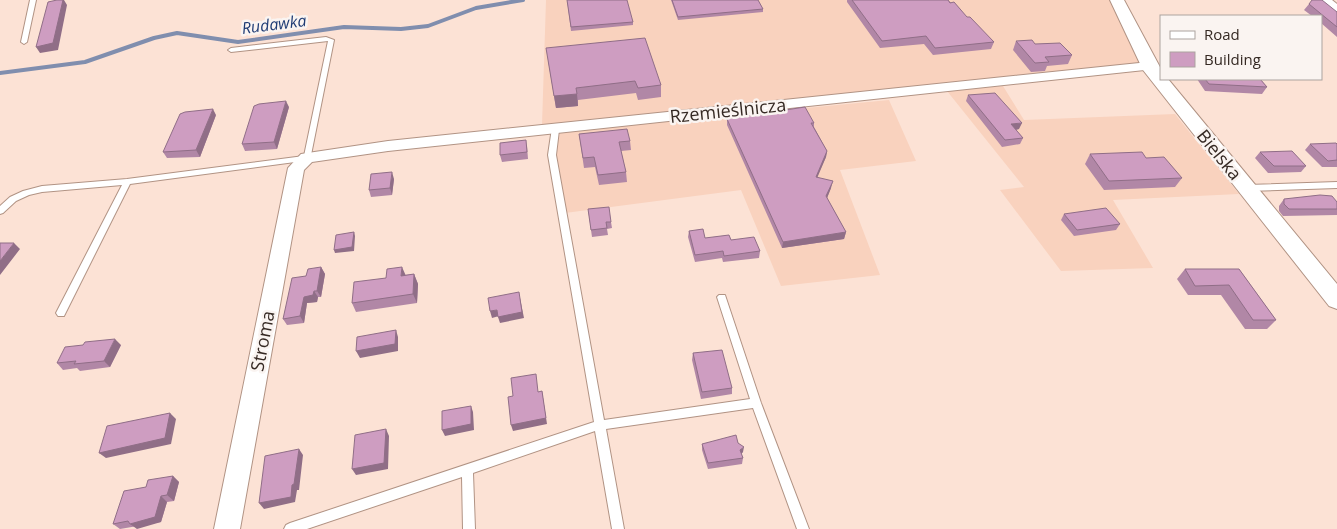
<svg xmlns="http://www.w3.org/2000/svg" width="1337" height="529" font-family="'Open Sans',sans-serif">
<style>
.built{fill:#f9d2be}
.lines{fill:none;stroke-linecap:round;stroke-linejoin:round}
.stream{stroke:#808eae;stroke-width:4}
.service-casing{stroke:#b19384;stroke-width:2}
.minor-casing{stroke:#b19384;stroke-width:2}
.tertiary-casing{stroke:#b19384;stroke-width:2}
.service{fill:#fff;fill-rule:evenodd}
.minor{fill:#fff;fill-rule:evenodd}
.tertiary{fill:#fff;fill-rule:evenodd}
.wall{fill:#b187a6}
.shaded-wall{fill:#906e87}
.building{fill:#ce9dc1;stroke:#906e87}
.labels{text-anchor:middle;stroke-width:5;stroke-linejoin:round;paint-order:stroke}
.far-water-label{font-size:16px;font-style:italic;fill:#1e3b74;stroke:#faf4f1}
.street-label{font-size:18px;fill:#352923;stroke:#faf4f1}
</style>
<rect width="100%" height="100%" fill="#fce2d5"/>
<!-- built -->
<path class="built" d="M546,0H1113L1140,64L542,125Z
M1003,86L1024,120L1175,114L1239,194L1113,200L1153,268L1061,271L1000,190L1024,187L947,91Z
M889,100L916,161L840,170L880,275L781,286L741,190L565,213L555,155L560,132Z"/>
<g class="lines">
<!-- stream -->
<path class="stream" d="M0,73L85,62L154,38L177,33L238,42L344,27L401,29L428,26L476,8L523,0"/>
<!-- service casing -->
<g class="service-casing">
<path id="service" d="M30,0H36L27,42L24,44L21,42Z
M326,37L334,40L310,160L130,184L64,316H58L56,313L122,185L42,192L29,195L16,201L3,213L0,214V206L10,197L23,191L42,186L127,179L304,156L328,41L231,52L228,50L231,48Z
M552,128H558L559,130L556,155L604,420L750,399L717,297L719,295H725L761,403L809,529H797L753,408L606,429L624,529H612L595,431L473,473L475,529H463L462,477L307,529H284L286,525L290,523L594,422L548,155Z
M1337,182V188L1247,191L1243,188L1247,185Z"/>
</g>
<!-- minor casing -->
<g class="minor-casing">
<path id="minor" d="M1318,0H1332L1337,4V14Z
M1149,62L1154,63L1156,66L1154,69L388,151L312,162L304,170L240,529H214L288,168L301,154L388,141Z"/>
</g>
<!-- tertiary casing -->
<g class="tertiary-casing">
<path id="tertiary" d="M1110,0H1124L1161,69V79H1168L1337,284V309L1329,306L1143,70Z"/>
</g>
<!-- service -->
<use href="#service" class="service"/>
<!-- minor -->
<use href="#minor" class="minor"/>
<!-- tertiary -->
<use href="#tertiary" class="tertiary"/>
</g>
<!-- wall -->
<path class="wall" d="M567,0L633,22V25L571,31Z
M671,0H758L763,9V12L678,20Z
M847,0H948L994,42L991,49L933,55L924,44L880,48L847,2Z
M1309,4L1337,12V37L1321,23V16H1312L1304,10Z
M1016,41L1035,44L1072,55L1068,64L1047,66L1045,71L1031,72L1013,50Z
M548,60L661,85V97L638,100L636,93L578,100V106L556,108Z
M1197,79H1260L1267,87L1262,94L1205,91Z
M968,95L1019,129L1016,130L1023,138L1020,144L1002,147L966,101Z
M289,107L277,149L245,151L242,144Z
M216,115L200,157L167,158L163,152Z
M727,119L814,123V127L827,151L826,157L817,177L831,188L827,198L846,232L844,239L782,248L727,125Z
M579,134L630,141L631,150L621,151L626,172L627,182L599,185L595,167L584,168Z
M1310,144H1337V167H1322L1305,150Z
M527,146L528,159L502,162L500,155Z
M1260,152L1306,166L1301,172L1268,173L1255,158Z
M1090,154L1146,158L1182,178L1175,187L1104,190L1085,164Z
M394,179L392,195L371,197L369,190Z
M1284,199L1337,202V215L1283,216L1279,211V206Z
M588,209L611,222L612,228L607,229L608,235L592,237Z
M1064,214L1120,224L1116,230L1074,236L1061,220Z
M689,231L705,238L731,240L760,251L759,258L723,262L722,258L695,262L688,237Z
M321,267L325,274L321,297H318L317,302L307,303L304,323L287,325L283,319L306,276Z
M1185,269H1239L1276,320L1267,329H1245L1221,295H1188L1177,279Z
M414,274L418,284L417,303L356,312L352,303L405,275Z
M121,345L110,367L80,371L77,368L63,370L57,363Z
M693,353L732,388V394L701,399L692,360Z
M738,443L743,452L741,454L743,458L742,464L708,469L702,450V444Z
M173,476L179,482L174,501L167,502L161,522L120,529L113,524L146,487Z"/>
<!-- shaded-wall -->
<path class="shaded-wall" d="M63,0H64L67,5L58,50L40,53L36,47Z
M577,94L578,106L556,108L554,96Z
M286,101L289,107L277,149L274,142Z
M213,109L216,115L200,157L196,150Z
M1022,123L1019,129L1009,131L1011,124Z
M827,151L826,157L815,183L816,177Z
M392,172L394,179L392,195L390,188Z
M833,181L831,188L825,203L826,196Z
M354,232L355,236L354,251L335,253L334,250Z
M846,232L844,239L782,248L783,242Z
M14,243L20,249L0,275V261Z
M321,267L325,274L321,297L317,291Z
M402,267L406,276H401Z
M414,274L418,284L417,303L413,294Z
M314,291L318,297L317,302L307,303L304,323L300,316L304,297Z
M520,298L524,318L500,323L498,317Z
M497,310L499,316L492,318L490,311Z
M396,330L398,337V351L360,358L356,351Z
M115,339L121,345L110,367L104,361Z
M542,391L547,424L513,431L511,425Z
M471,406L473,412L474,430L445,436L442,430Z
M170,413L176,419L171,444L106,458L99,453Z
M386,429L389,436L388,469L356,475L352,469Z
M744,447L743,452L739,456L740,450Z
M299,449L303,455L299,490H297L295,502L264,509L259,503L292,485Z
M173,476L179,482L174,501L167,495Z
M161,496L167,502L161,522L137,529L130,524Z"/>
<!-- building -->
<path class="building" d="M57,0H63L53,43L36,47L48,2Z
M567,0H627L633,22L571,27Z
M672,0H758L763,9L678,17Z
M852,0H948L950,3L954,2L967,17H970L994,42L935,48L926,36L882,41Z
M1312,0H1322L1337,12V27L1309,4Z
M645,38L661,85L638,88L635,81L576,88L577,94L554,96L546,48Z
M1032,40L1035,44L1060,43L1072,55L1045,57L1049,62L1035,63L1016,41Z
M1205,79H1260L1267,87L1209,84Z
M995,93L1022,123L1011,124L1023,138L1005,140L968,95Z
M286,101L274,142L242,144L254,106L259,104Z
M805,107L814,123H811L827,151L816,177L833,181L826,196L846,232L783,242L727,119Z
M213,109L196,150L163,152L180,114L185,112Z
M627,129L630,141L619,142L626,172L598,175L594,157L583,158L579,134Z
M526,140L527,152L500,155V143Z
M1336,143L1337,144V160L1328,161L1310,144Z
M1292,151L1306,166H1274L1260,152Z
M1142,152L1146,158L1164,157L1182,178L1109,181L1090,154Z
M392,172L390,188L369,190L371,174Z
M1320,195L1332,196L1337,202V209H1289L1284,204V199Z
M609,207L611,222H606L607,228L591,230L588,209Z
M1106,208L1120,224L1077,230L1064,214Z
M703,229L705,238L729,235L731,240L754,237L760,251L724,256L723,251L695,255L689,231Z
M354,232L352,247L334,250L336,235Z
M0,243H14L0,261Z
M321,267L317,291H314L313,295L304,297L300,316L283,319L292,278L306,276L308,269Z
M402,267L401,276L414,274L413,294L352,303L354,282L386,278L387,269Z
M1185,269H1239L1276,320H1253L1229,285L1195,286Z
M519,292L522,312L498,317L497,310L490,311L488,298Z
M396,330L395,344L356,351L357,337Z
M115,339L104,361L74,364L76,361L57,363L65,347L83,345L85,342Z
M722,350L732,388L702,392L693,353Z
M536,374L538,392L542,391L546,418L511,425L508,397L513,396L511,378Z
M471,406V424L442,430V411Z
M170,413L165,438L99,453L107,426Z
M386,429L384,463L352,469L355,435Z
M736,435L738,443L744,447L740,450L743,458L708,463L702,444Z
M299,449L294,484L292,485L291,497L259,503L265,456Z
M173,476L167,495L161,496L155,517L130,524L128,521L113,524L124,491L146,487L148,480Z"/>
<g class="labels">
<!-- far-water labels -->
<g class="far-water-label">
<text transform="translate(274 24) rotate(-7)" y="6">Rudawka</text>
</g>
<!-- street labels -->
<g class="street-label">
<text transform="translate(728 111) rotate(-6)" y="6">Rzemieślnicza</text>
<text transform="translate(1219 155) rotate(51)" y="6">Bielska</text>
<text transform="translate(263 341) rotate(-79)" y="6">Stroma</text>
</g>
</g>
<!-- legend -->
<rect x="1160" y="15" width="162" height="65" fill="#faf4f1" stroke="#aba39f"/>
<rect x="1170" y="31" width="25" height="8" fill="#ffffff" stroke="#aba39f"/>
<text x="1204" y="40" font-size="15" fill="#352923">Road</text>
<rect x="1170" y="52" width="25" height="15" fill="#ce9dc1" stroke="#aba39f"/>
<text x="1204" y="65" font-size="15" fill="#352923">Building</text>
</svg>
